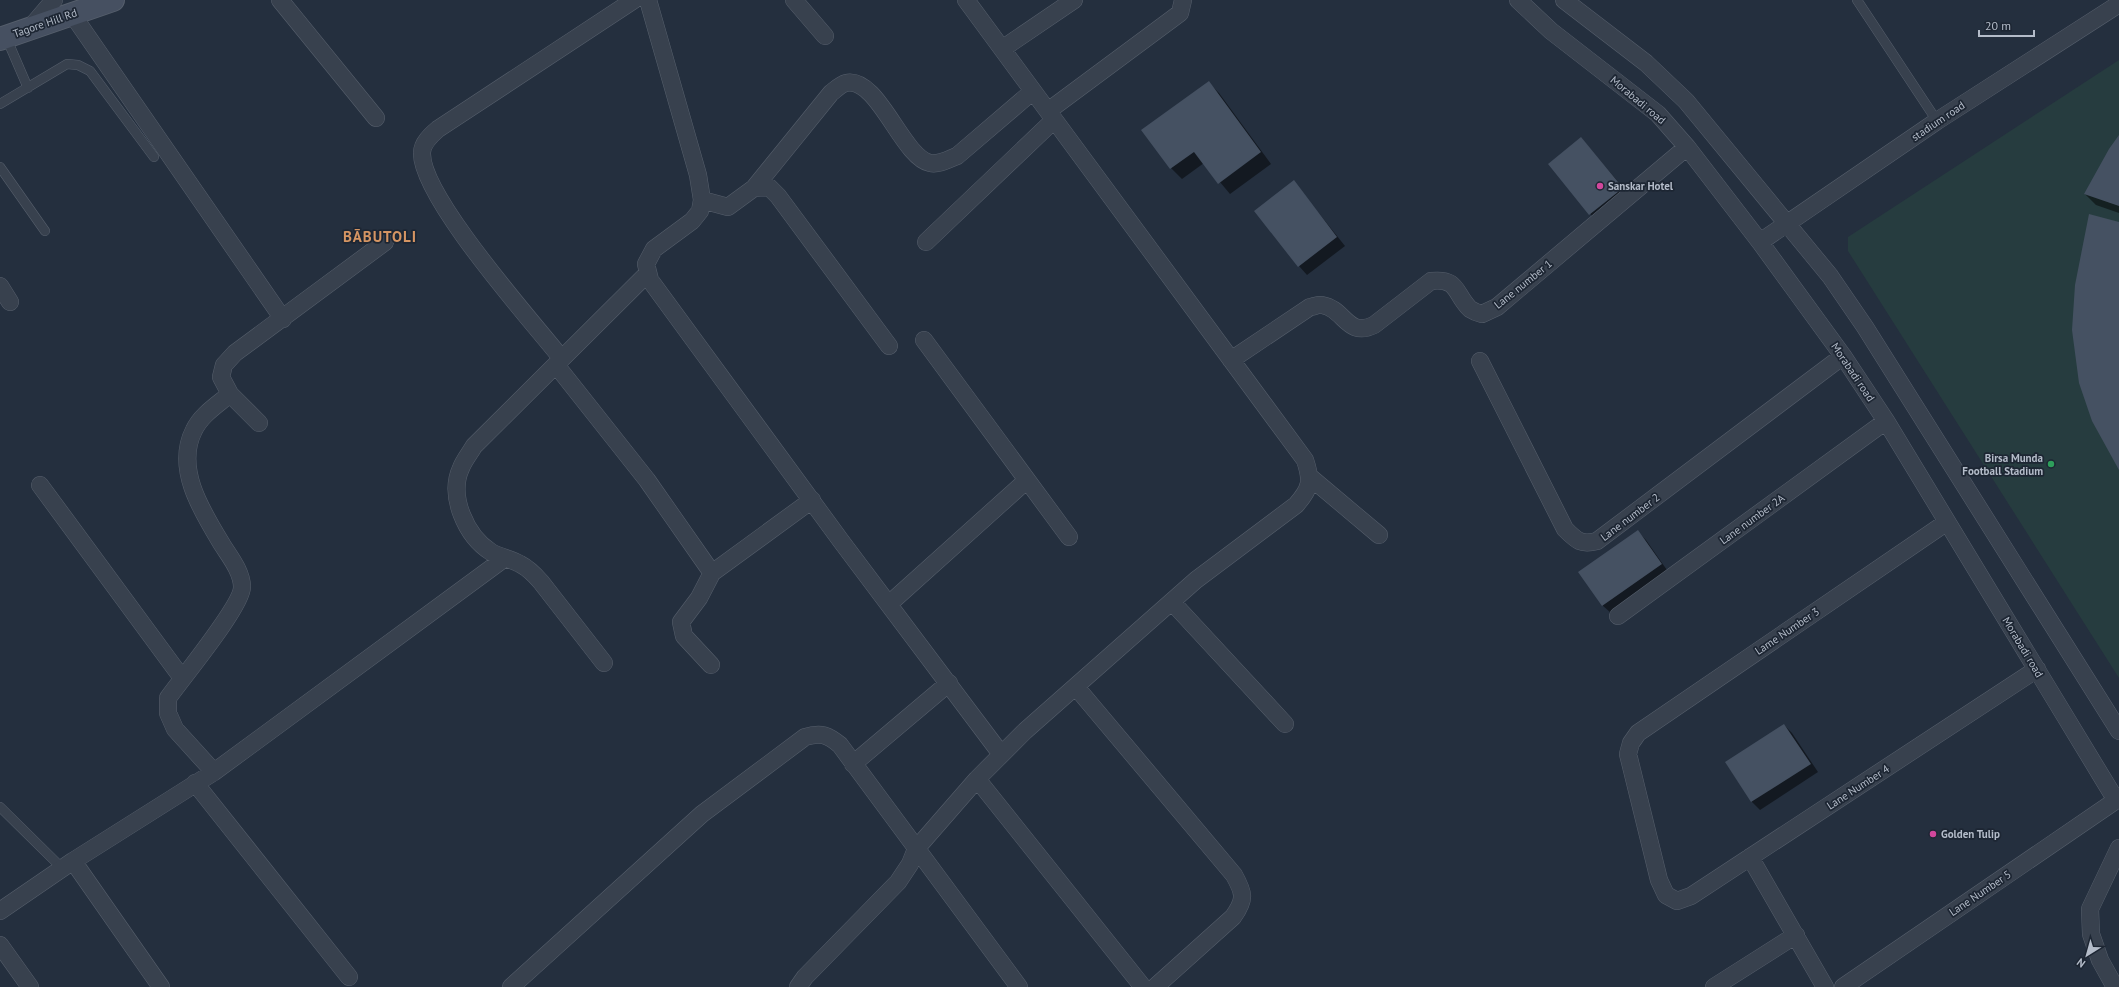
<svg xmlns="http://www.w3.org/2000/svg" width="2119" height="987" font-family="'PT Sans',sans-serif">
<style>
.green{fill:#263c3f}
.shadow{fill:#0007}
.building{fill:#455162}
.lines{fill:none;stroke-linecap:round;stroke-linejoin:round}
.lane-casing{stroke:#565f6c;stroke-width:10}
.street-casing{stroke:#565f6c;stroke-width:18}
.secondary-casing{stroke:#565f6c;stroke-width:24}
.lane{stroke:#38414e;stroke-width:9}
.street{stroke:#38414e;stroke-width:17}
.secondary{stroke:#465061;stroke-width:22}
.hotel-dot{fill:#d1479c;stroke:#1d2633;stroke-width:1.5}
.leisure-dot{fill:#2e9e5b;stroke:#1d2633;stroke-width:1.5}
.labels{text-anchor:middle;stroke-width:3.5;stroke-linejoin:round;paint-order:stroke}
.street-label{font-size:11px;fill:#b4bcc9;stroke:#1d2633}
.poi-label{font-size:11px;font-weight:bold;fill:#b4bcc9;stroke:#1d2633;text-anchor:start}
.district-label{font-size:15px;font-weight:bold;letter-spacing:1px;fill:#d59563;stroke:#1d2633}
</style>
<rect width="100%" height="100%" fill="#242f3e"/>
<!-- green -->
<path class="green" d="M2119,60V678L1848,251V237Z"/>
<!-- shadow -->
<path class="shadow" d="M1208,82L1219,93L1271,164L1230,194L1204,163L1182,179L1171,168Z
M2119,137V213L2096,205L2085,194Z
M1581,138L1631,197L1598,223L1549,164Z
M1294,182L1345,246L1307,275L1299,266Z
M1638,532L1646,540L1669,573L1611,613L1602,605Z
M1784,725L1792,733L1818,772L1760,810L1752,802L1726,763Z"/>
<!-- building -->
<path class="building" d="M1209,81L1261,152L1218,184L1194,152L1170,169L1141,130Z
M2119,135V206L2084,194L2109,149Z
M1581,137L1623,188L1589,215L1548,164Z
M1294,180L1337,237L1298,267L1254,211Z
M2089,214L2119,222V470L2092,421L2079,383L2072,330L2075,285Z
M1638,530L1662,564L1602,606L1578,572Z
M1784,724L1811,764L1751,802L1725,762Z"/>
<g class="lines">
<!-- lane casing -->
<g class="lane-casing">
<path id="lane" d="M1857,0L1937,121
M6,37L28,88
M0,104L67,64L78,65L90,71L154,157
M0,167L45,231
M0,807L63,869"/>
</g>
<!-- street casing -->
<g class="street-casing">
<path id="street" d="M280,0L376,118
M648,0L698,175L702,200L700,211L692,221L654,249L646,264L650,280L841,541L1001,754
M794,0L825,36
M1518,0L1551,31L1658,114L1687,147L1760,242L1843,356L1886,421L2111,792L2119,800
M1564,0L1646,63L1686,101L1830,276L1865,327L2119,731
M72,14L283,319
M30,28L54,0
M1002,49L1074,0
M1048,111L1172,19L1180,13L1183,0
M754,188L831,93C835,90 841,84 846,83C878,76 902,157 930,163C939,165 949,159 957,156L1033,91
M702,200L728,207L754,188L769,187L778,196L889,346
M926,242L1054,120
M1760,242L1937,121L2119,4
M0,286L10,302
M924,340L1069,537
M562,359C532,321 421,197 422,153C422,143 431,135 438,129L634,0
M1231,360L1310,307C1313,307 1319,304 1322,305C1345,309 1347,338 1374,325L1431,281C1459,278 1454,293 1470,309C1473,311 1478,313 1482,314L1497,307L1687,147
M1480,361L1565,529C1577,541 1581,545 1597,541L1843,356
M556,365L647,480L712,573L812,500
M259,423L230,394L221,377L224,365L235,353L385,242
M1310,477L1379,535
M40,485L182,678
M1947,522L1638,733L1631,743L1628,754L1659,880L1666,895L1677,901L1691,896L2037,669
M1172,602L1285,724
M889,604L1027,480
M1618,616L1886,421
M604,663L541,582C535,575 528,568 520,564C511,559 500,557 491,552C466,536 448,496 461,468C464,460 470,453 474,446L648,273
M711,665L684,636L681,622L699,598L712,573
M1076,687L1234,875C1244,893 1246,899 1233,917L1155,987
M853,764L949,683
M214,772L175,729L168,713V698C182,678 242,606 242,587C242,572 230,557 223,546C203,513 174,469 194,430C201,415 217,405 230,394
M977,779L1143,987
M195,783L349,977
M1750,857L1825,987
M73,861L214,772L505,558
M0,911L73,861L161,987
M0,945L30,987
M511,987L702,814L805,737C821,732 828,735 840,745L1019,987
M798,987L805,977L898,882L910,864L916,849L977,779L1025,731L1196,580L1296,505C1311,488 1312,481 1305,460L966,0
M1714,987L1796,935
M1843,987L2118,799
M2115,987L2100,960L2091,934L2090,909L2119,848"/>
</g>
<!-- secondary casing -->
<g class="secondary-casing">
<path id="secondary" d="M0,39L113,0"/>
</g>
<!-- lane -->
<use href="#lane" class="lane"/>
<!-- street -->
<use href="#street" class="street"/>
<!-- secondary -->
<use href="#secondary" class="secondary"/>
</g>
<!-- markers -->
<g class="hotel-dot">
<circle cx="1600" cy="186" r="4"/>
<circle cx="1933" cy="834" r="4"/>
</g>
<circle class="leisure-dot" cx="2051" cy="464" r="4"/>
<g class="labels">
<!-- street labels -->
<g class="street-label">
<text transform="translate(45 23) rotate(-19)" y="4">Tagore Hill Rd</text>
<text transform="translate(1638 100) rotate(40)" y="4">Morabadi road</text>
<text transform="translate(1938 121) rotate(-34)" y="4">stadium road</text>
<text transform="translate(1523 284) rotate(-39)" y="4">Lane number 1</text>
<text transform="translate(1853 372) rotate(56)" y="4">Morabadi road</text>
<text transform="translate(1630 517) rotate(-37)" y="4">Lane number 2</text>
<text transform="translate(1752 519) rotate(-36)" y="4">Lane number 2A</text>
<text transform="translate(1787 631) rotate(-34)" y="4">Lame Number 3</text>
<text transform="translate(2023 647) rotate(59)" y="4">Morabadi road</text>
<text transform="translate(1858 787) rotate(-33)" y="4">Lane Number 4</text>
<text transform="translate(1980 893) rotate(-34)" y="4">Lane Number 5</text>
</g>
<!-- poi labels -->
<g class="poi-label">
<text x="1608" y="190">Sanskar Hotel</text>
<text x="2043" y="462" text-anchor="end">Birsa Munda<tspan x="2043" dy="13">Football Stadium</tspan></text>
<text x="1941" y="838">Golden Tulip</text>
</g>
<!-- district labels -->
<g class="district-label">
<text x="380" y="242">BĀBUTOLI</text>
</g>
</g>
<!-- north arrow -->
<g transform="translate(2087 955) rotate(217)" stroke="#1d2633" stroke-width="3" paint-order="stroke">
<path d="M0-3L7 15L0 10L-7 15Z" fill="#b4bcc9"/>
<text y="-6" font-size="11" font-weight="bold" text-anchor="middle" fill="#b4bcc9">N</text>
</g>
<!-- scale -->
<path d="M1979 30v6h55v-6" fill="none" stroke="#b4bcc9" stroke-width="2"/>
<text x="1985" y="30" font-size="12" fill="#b4bcc9" stroke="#1d2633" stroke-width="3" paint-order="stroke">20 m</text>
</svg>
